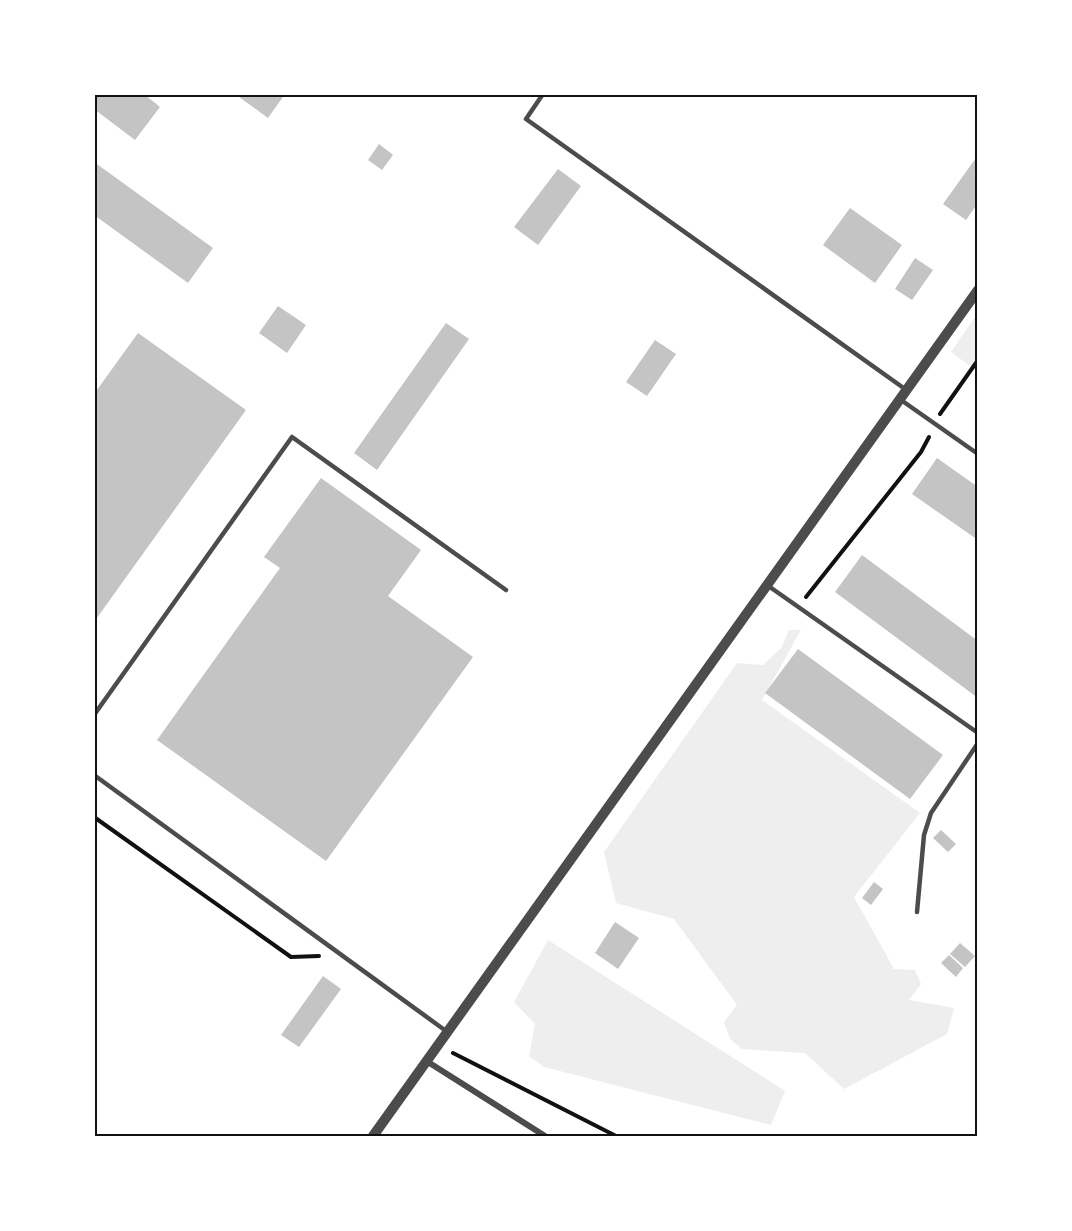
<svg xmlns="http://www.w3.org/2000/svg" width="1072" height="1231" font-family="Mulish,sans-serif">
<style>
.green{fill:#eee}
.building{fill:#c4c4c4}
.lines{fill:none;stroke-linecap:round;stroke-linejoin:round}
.path{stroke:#111;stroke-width:4}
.service{stroke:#4c4c4c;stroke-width:4.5}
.minor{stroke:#4c4c4c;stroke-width:6}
.tertiary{stroke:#4c4c4c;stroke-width:10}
.neatline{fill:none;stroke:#111;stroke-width:2}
</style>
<rect width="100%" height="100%" fill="#fff"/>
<!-- green -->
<path class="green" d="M977,314V371L951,352Z
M789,630H801L762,700L920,813L854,897L894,969L915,970L921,984L909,1000L954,1008L947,1034L844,1089L805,1053L742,1049L730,1039L724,1022L737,1005L674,919L616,903L604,852L737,663L763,665L781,648Z
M548,940L785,1091L771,1125L544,1067L529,1056L535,1024L514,1002Z"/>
<!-- building -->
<path class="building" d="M94,94H144L160,107L135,140L94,109Z
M235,94H285L268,118Z
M379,144L393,155L382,170L368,160Z
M978,155V203L966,220L943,204Z
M94,162L213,248L188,283L94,215Z
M558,169L581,186L538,245L514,227Z
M850,208L902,245L875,283L823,245Z
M915,258L933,270L912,300L895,289Z
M278,306L306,325L287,353L259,333Z
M446,323L469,339L377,470L354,453Z
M138,333L246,410L94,622V394Z
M655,340L676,354L647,396L626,382Z
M937,458L978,487V540L912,494Z
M321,478L421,550L388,596L473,657L326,861L157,740L280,568L264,557Z
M862,555L978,641V698L835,592Z
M798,649L943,755L910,799L765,693Z
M941,830L956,844L948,852L933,838Z
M874,882L883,889L871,905L862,898Z
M615,922L639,938L618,969L595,953Z
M960,943L975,956L965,967L950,954Z
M949,955L963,968L956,977L941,963Z
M323,976L341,989L299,1047L281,1035Z"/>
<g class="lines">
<!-- path -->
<path class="path" d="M940,414L978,360
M806,597L921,452L929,437
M94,817L291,957L319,956
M453,1053L616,1136"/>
<!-- service -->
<path class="service" d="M543,94L526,119L905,389
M94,325V328
M901,400L978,454
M767,585L978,733
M94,715L292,437L506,590
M94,775L446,1031
M917,912L924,835L931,813L978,743"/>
<!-- minor -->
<path class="minor" d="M428,1062L545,1136"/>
<!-- tertiary -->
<path class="tertiary" d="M373,1136L978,290"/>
</g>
<!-- border -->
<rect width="1072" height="1231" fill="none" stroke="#ffffff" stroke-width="192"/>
<rect x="96" y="96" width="880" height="1039" class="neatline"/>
</svg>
